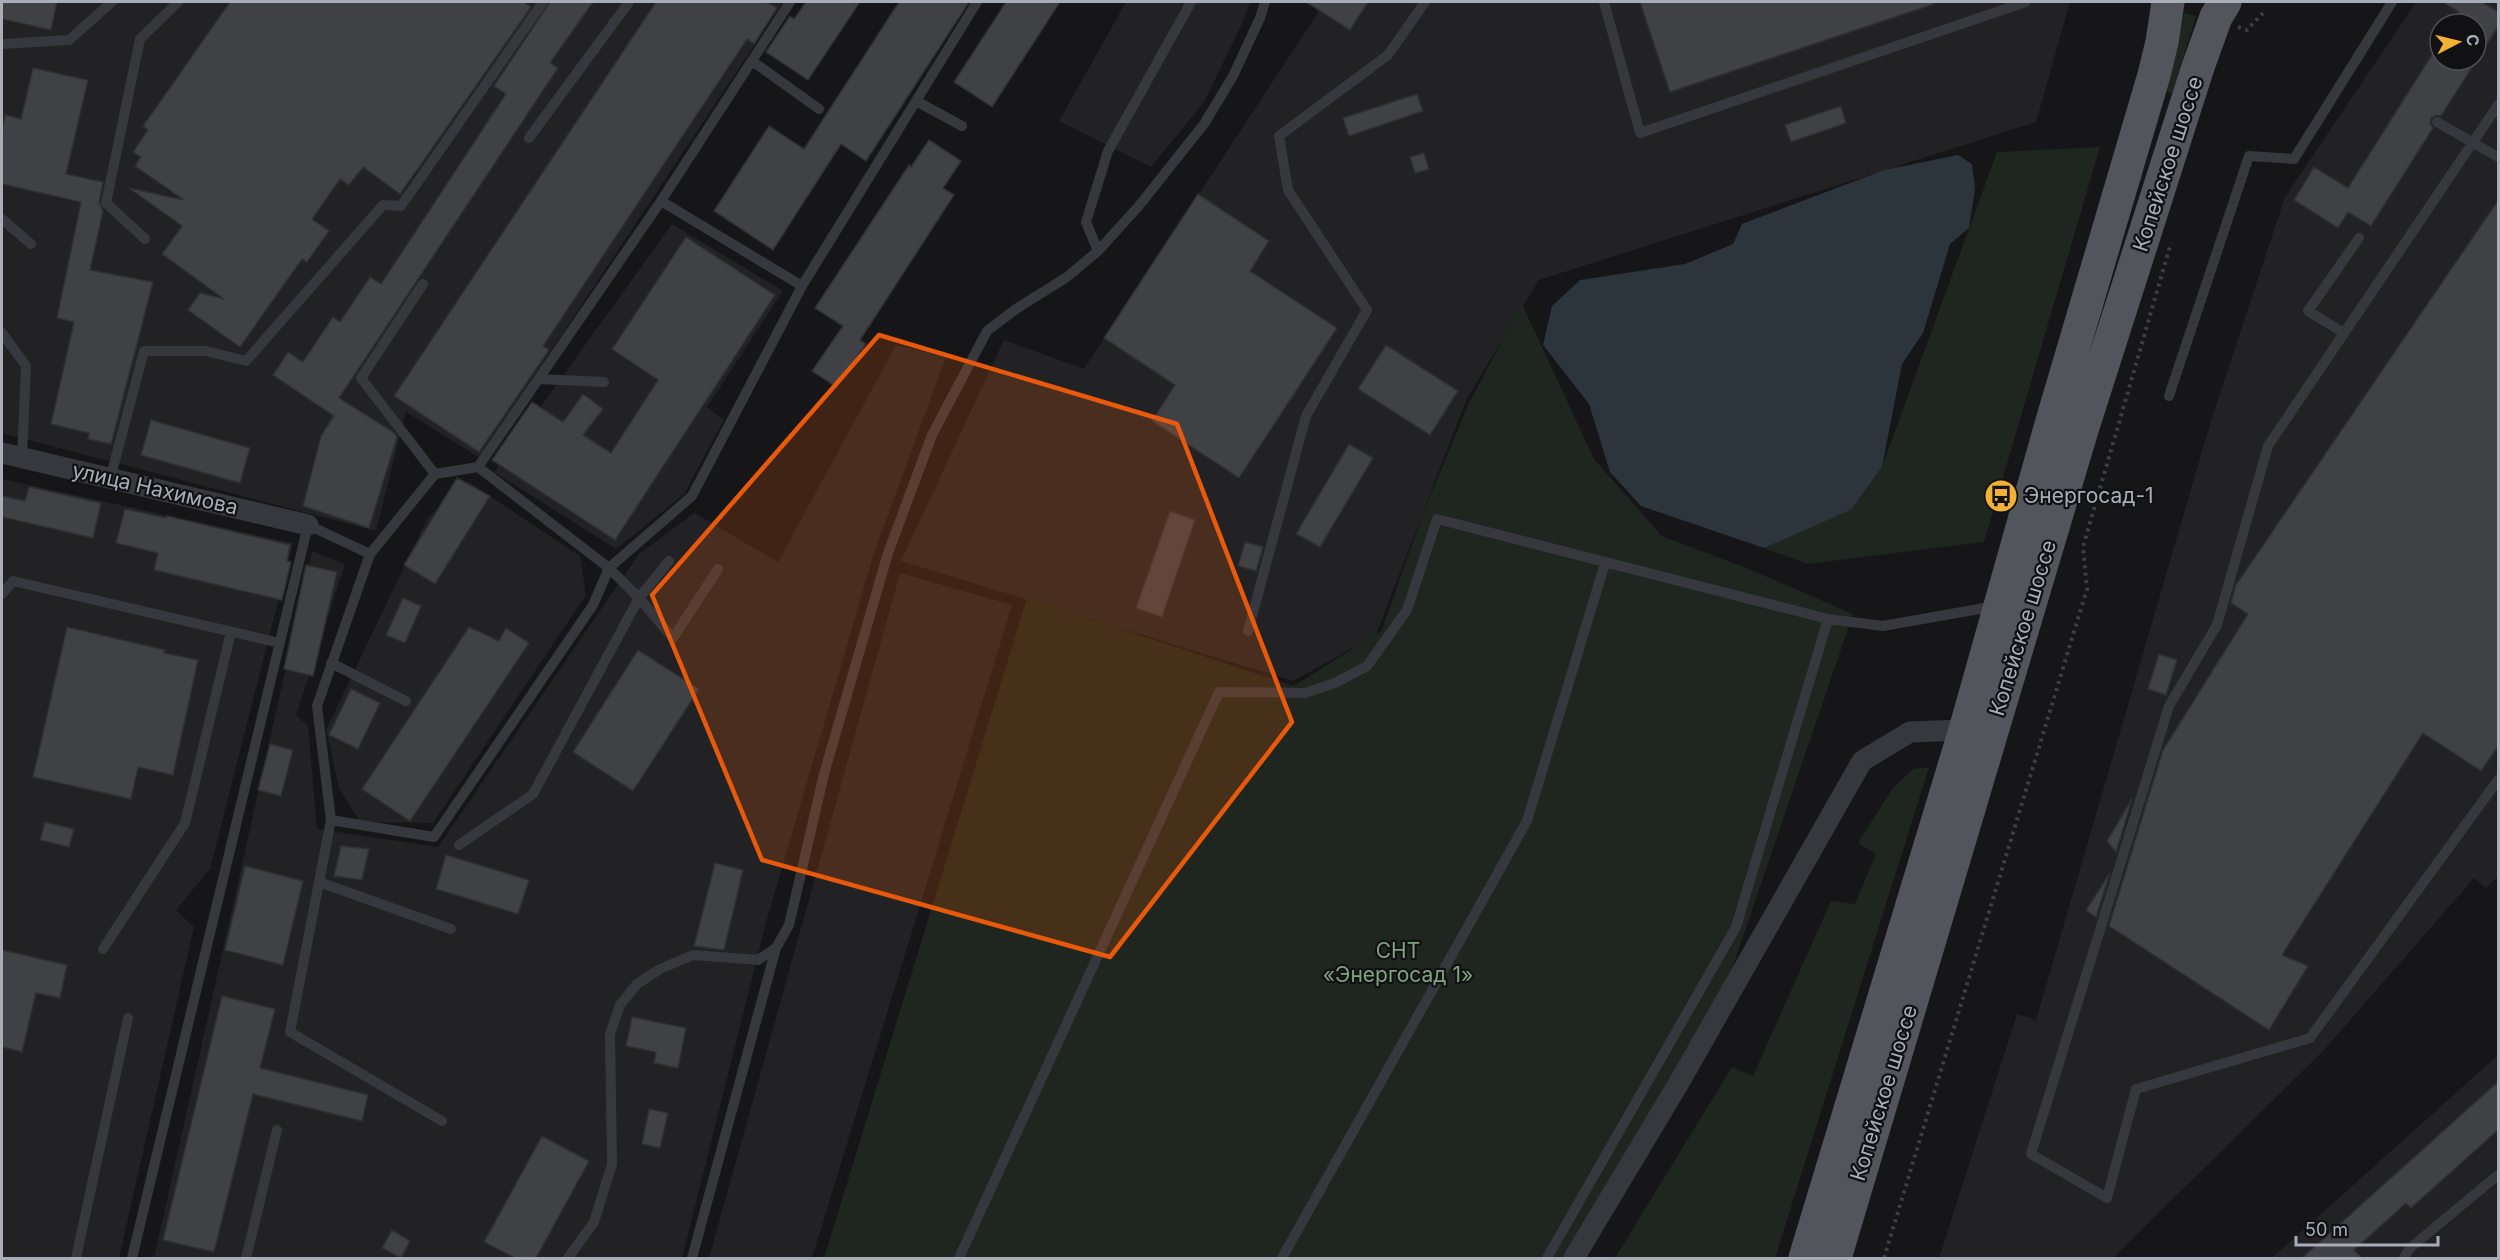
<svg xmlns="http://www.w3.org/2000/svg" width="2500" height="1260" font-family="Inter,sans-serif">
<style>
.built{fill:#222225;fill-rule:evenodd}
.green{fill:#1e261f}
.water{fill:#2c353c}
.building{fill:#404145;stroke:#303034;stroke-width:1.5}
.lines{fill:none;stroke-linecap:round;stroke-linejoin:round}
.path{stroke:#3d3f44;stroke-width:4;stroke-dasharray:3 4.5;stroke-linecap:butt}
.lane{stroke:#37383d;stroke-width:10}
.street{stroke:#37383d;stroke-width:21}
.primary{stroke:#53555c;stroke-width:33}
.marked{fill:#e8590c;fill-opacity:0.2;stroke:#e8590c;stroke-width:4.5;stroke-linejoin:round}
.labels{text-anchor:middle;stroke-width:4.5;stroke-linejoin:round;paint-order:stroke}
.street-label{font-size:21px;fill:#a8adb8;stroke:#111113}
.poi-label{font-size:21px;fill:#a8adb8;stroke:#111113;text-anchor:start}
.park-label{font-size:21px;fill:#7fa381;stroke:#111113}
</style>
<rect width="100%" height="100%" fill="#161618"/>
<!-- built -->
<path class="built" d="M2,2H783L480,458L406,412L376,531L2,433Z
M1126,2H1250L1242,24L1204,102L1151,167L1059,121Z
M1325,2H2070L2036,122L1539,280L1467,398L1376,635L1293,681L901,561L1004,340L1084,369Z
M2416,2H2498V876L2486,888L2474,878L2325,1049L2113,1258H1939L2017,1014L2036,1020L2210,424L2285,197ZM2440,24H2476V60H2440Z
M672,224L783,291L707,407L724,420L684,494L616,549L494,472Z
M896,345L946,357L874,553L765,926L682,1258H154L312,551L345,564L296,715L308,726L317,829L438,847L639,554L694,513L778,562Z
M2,479L293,543L210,869L176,910L194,927L119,1258H2Z
M467,481L580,556L586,595L433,823L360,822L339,788L326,730L427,519Z
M900,573L1012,605L812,1258H709Z
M2498,1055V1258H2272Z"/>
<!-- green -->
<path class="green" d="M2184,13L2196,16L2172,94L2166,91Z
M2100,147L1984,542L1808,564L1764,548L1851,510L1882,467L1997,152Z
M1522,304L1594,459L1662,536L1749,569L1853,614L1721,1001L1568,1258H824L1027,598L1294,686L1382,630L1423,513L1469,403Z
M1929,767L1775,1258H1615L1732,1067L1753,1076L1831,901L1855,904L1876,854L1858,843L1892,789L1913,769Z"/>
<!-- water -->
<path class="water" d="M1958,155L1972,164L1975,189L1969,228L1950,244L1923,333L1902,364L1882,467L1851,510L1764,548L1641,506L1610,472L1589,404L1543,345L1552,306L1580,280L1685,264L1733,244L1742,224L1884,170Z"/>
<!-- building -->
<path class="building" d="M2,2H57L51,30L2,19Z
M230,2H524L531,7L400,194L363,167L349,185L340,179L312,219L329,231L307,262L302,259L240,347L188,310L200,293L224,299L162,254L182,226L129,188L184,200L135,166L141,157L133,152L148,130L143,126Z
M550,2H593L550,63L558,68L339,398L393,432L397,437L369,528L303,506L321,436L334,416L273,375L288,352L303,362L333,317L340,322L370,277L381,284L506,94L494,86Z
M656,2H767L777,8L754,44L747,39L543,346L549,350L479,452L394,396Z
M806,2H860L808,80L766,52L790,16L794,19Z
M899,2H969L866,161L841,144L773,250L714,211L769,126L804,149Z
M1006,2H1060L992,107L954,82Z
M1306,2H1368L1350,30Z
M1640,2H1933L1934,4L1670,92Z
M2443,2H2482L2499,12V25L2441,116L2436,115L2431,118L2430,123L2433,128L2371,226L2348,212L2338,228L2294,200L2314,167L2348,188L2440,42V60H2476V24H2451L2459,12Z
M33,68L88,80L66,174L103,182L99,202L103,211L90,270L153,282L111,444L88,439L89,433L51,424L74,322L57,318L81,202L2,184V132L5,115L21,119Z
M1417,94L1423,111L1349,136L1343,118Z
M1841,106L1846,123L1791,142L1785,125Z
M929,140L961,161L943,188L954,195L860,340L866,344L836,387L812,371L843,326L815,308L909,165L911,167Z
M1424,153L1429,169L1415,173L1410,157Z
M1198,194L1269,241L1250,271L1337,328L1239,478L1152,421L1175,385L1104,338Z
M2499,199V745L2481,771L2423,733L2282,955L2308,966L2269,1030L2109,926L2163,750L2248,614L2231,603L2236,585Z
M686,237L775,295L615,540L492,460L532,402L563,422L583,394L603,409L583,435L611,453L658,380L612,349Z
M1386,345L1458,391L1430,435L1358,389Z
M151,420L250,448L240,483L141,455Z
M1349,444L1373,458L1320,547L1296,534Z
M457,478L490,496L435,584L404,565Z
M29,487L101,503L93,538L2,517V496L25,501Z
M125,509L166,518L167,516L290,545L287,561L291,562L282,600L154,570L158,553L116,543Z
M1170,511L1195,520L1162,617L1136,608Z
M1245,542L1263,547L1256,571L1238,566Z
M306,565L337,572L313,676L284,669Z
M403,598L421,606L405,643L386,635Z
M67,627L165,650L164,653L198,660L173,775L138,767L131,799L33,777Z
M469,627L499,641L506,628L529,643L410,821L362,789Z
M638,650L699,689L633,791L573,752Z
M2159,654L2177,660L2166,695L2148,689Z
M351,689L380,703L358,749L329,735Z
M270,744L293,750L281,796L258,790Z
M2132,799L2116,852L2107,841Z
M45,822L74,829L69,847L40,840Z
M341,846L369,849L362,880L334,876Z
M446,855L529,880L518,914L436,889Z
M715,863L743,870L724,950L694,946Z
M245,866L303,881L283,965L225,950Z
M2110,873L2096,917L2086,910Z
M2,950L67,965L60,998L36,993L22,1052L2,1047Z
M222,996L275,1009L260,1068L368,1095L362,1121L253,1094L214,1252L163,1240Z
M632,1017L686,1028L678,1068L654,1063L656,1052L626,1046Z
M2499,1081V1129L2411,1208L2406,1203L2354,1250L2362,1258H2302Z
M649,1109L668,1113L660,1148L642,1144Z
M542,1136L589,1161L536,1258H515L484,1242Z
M392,1230L410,1241L401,1258L382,1248Z"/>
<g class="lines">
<!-- path -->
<path class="path" d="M2238,27L2247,30L2263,13
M1884,1258L2087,589L2083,547L2171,243"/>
<!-- lane -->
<path class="lane" d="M1604,2L1640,133L2026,2
M2,44L69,40L112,2
M752,61L819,109
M916,101L962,126
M2498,105L2268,446L2217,625L2169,706L2031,1154L2107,1198L2136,1089L2310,1038L2498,780
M2437,122L2498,157
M529,138L629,2
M661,201L802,286
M2,219L31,244
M145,239L106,203L140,39L178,2
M1098,251L1086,222L1108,151L1191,2
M423,284L361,378L435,474
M2,333L26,366L22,458
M2344,333L2308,311L2359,238
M539,379L604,382
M2169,396L2249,156L2294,159L2392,2
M478,467L609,568L639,598L673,638L718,569
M110,479L144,351H206L246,361L383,205L401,206L543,2
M370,554L435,474L478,467L661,201L790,2
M2,594L13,581L280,643
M1248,631L1306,416L1367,310L1288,190L1279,136L1388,55L1425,2
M331,663L406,701
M331,820L290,1032L442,1121
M459,845L533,794L639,598L669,561
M319,882L451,929
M103,949L185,823L231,632
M76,1258L128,1018
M132,1258L308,525L370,554L317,706L331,820L434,837L593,605L609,568L692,496L802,286L977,2
M246,1258L277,1130
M568,1258L594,1222L612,1164L610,1034L620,1005L637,984L660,969L693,955L758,960L776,948L789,925L824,774L888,553L932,435L987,331L1016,309L1067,277L1098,251L1138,207L1204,124L1233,76L1260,18L1265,2
M692,1258L776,948
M959,1258L1219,692L1305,693L1335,683L1367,666L1407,610L1437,519L1828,619L1883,626L1996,606
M1282,1258L1527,821L1605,563
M1547,1258L1736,927L1828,619
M2404,1258L2409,1249L2498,1175"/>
<!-- street -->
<path class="street" d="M2,453L308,525
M1574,1258L1680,1081L1862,761L1910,732L1965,730"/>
<!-- primary -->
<path class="primary" d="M1805,1258L1965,730L2052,421L2154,75L2162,42L2168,2
M1835,1258L2082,430L2198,67L2216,17L2225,2"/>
</g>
<!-- marked area -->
<path class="marked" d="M879,335L1177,424L1292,722L1110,957L762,860L652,595Z"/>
<!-- icons -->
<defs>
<g id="bus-disc" transform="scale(1.725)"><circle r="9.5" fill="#f2b134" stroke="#111113"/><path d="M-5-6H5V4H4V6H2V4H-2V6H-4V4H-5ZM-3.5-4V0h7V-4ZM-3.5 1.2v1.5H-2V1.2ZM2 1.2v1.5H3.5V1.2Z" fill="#111"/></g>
</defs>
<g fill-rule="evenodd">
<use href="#bus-disc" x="2001" y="496"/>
</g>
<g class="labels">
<!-- street labels -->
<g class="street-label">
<text transform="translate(2168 164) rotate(-72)" y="7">Копейское шоссе</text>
<text transform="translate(155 489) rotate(13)" y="7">улица Нахимова</text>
<text transform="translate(2023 628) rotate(-73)" y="7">Копейское шоссе</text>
<text transform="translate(1884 1093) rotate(-73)" y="7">Копейское шоссе</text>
</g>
<!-- poi labels -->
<g class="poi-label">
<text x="2024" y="503">Энергосад-1</text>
</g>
<!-- park labels -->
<g class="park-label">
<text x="1398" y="958">СНТ<tspan x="1398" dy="24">«Энергосад 1»</tspan></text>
</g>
</g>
<!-- border -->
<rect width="2500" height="1260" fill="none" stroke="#a8adb8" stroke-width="6"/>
<!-- north arrow -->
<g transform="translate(2458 42) rotate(83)"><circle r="28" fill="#111113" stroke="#4d4f55" stroke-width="1.5"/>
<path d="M0-4.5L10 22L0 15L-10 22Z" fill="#f2b134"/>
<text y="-9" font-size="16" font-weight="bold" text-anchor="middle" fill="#a8adb8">С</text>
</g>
<!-- scale -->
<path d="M2296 1236v9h142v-9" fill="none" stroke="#a8adb8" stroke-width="3"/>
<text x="2305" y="1236" font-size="18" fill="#a8adb8" stroke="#111113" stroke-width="4.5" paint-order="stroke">50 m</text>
</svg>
